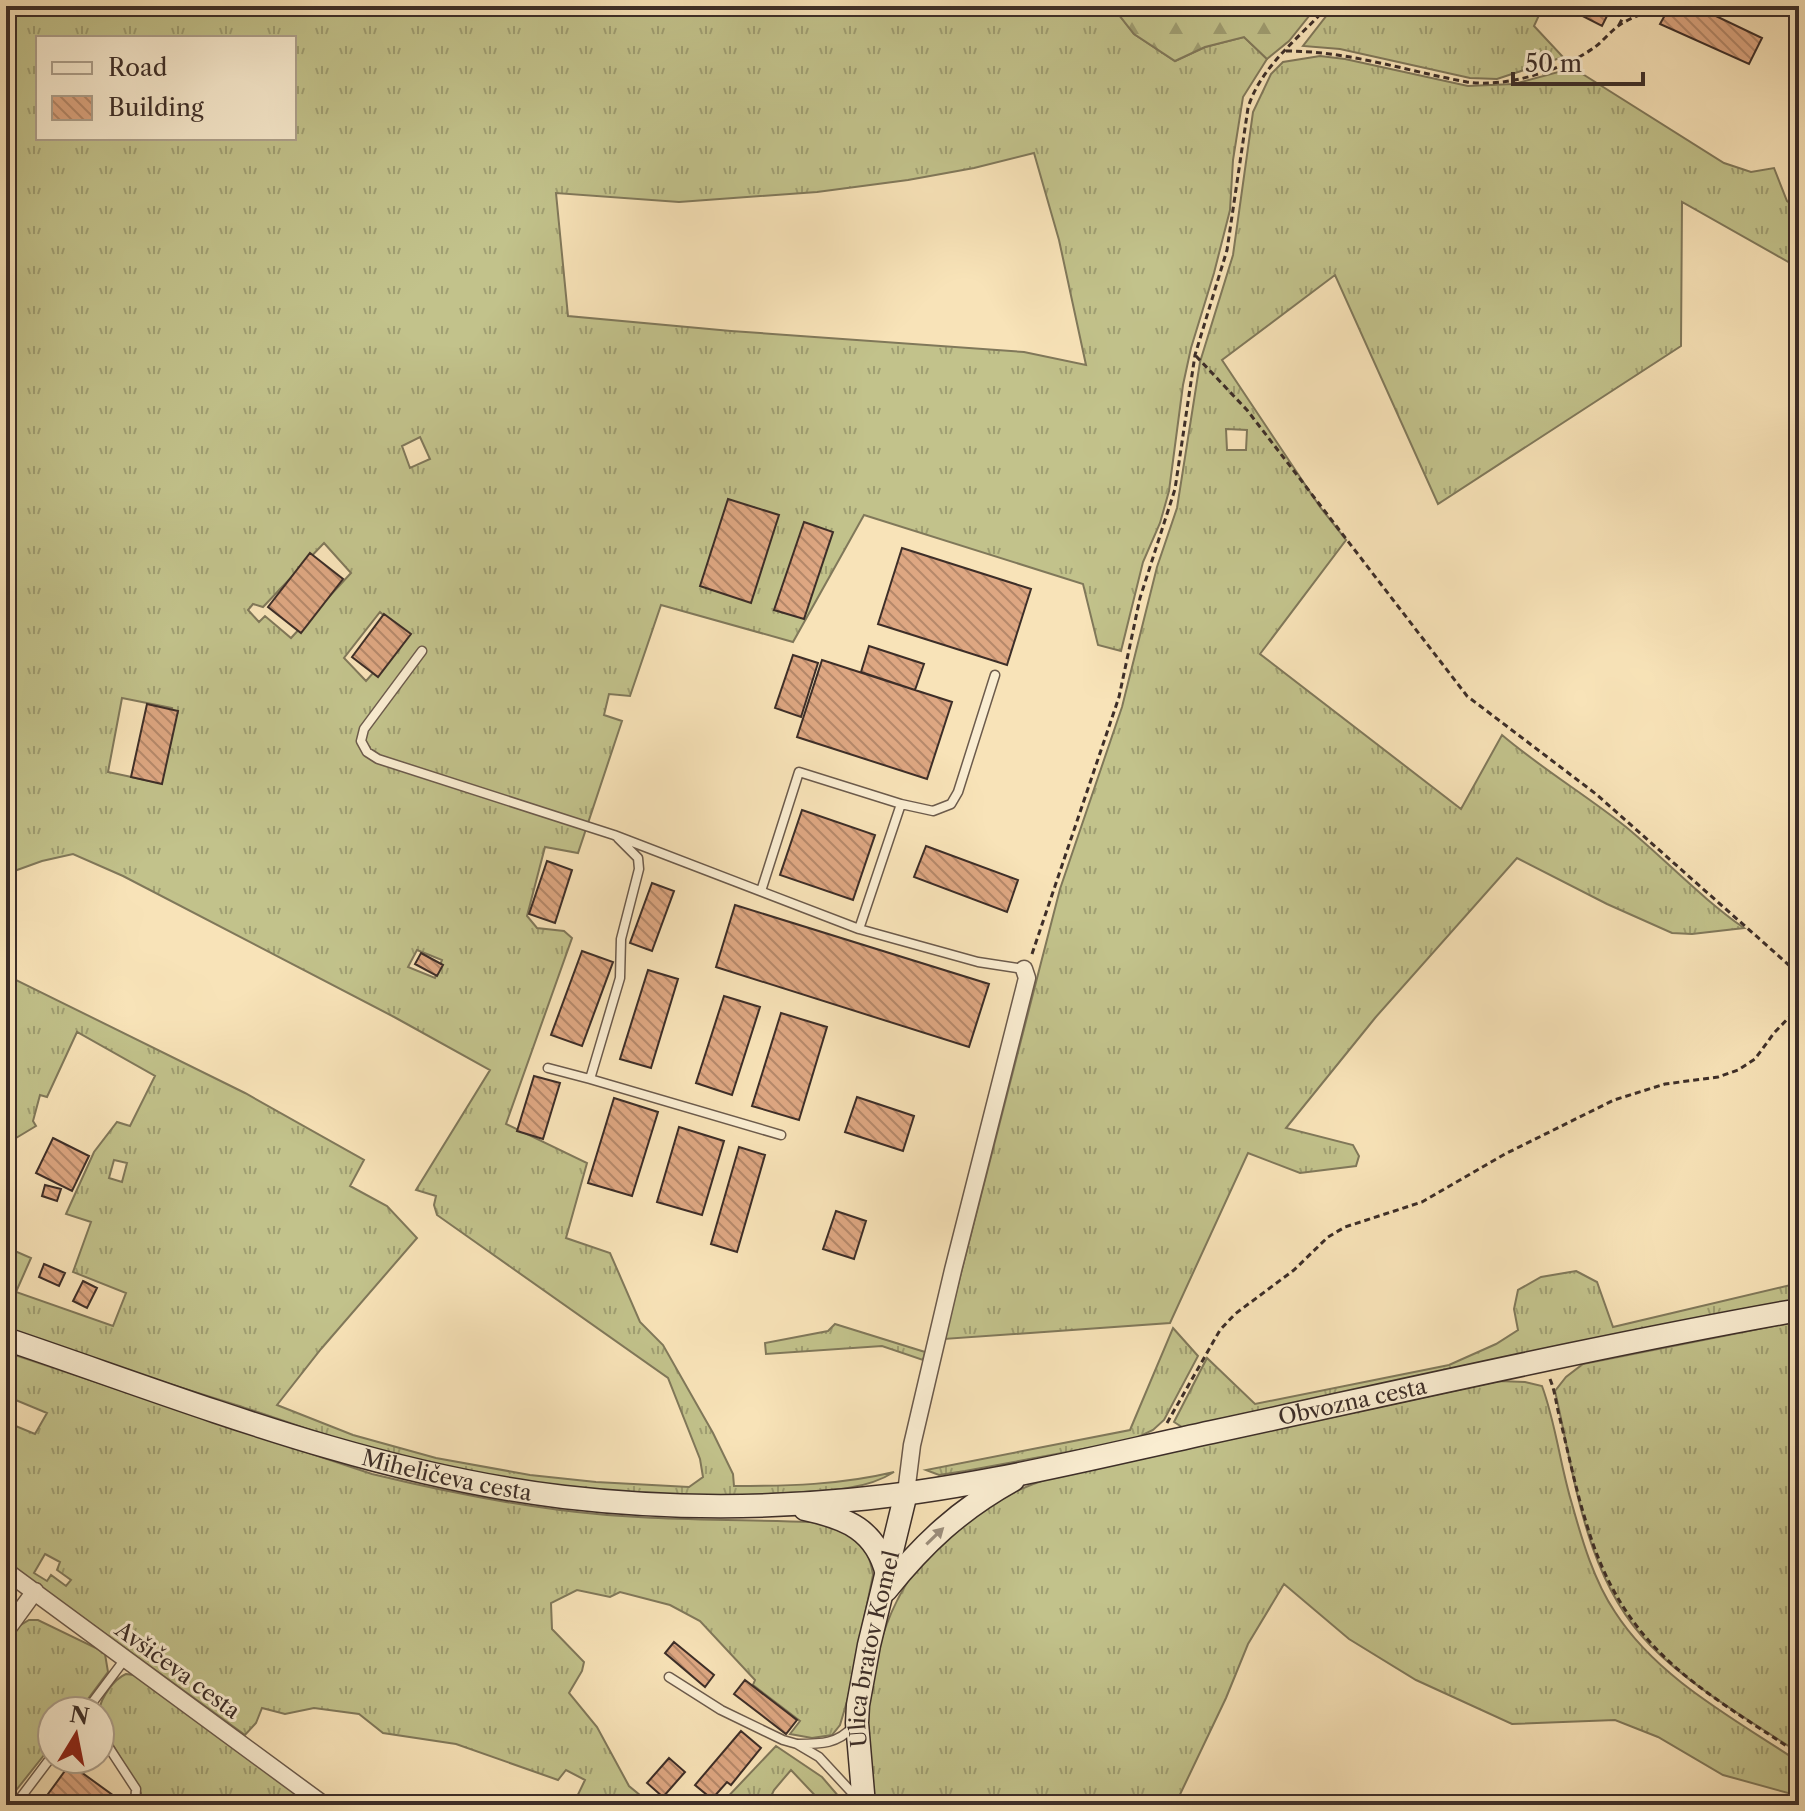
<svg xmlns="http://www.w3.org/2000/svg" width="1805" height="1811" font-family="'Libre Caslon Text',serif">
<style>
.grass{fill:url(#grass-tufts);stroke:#80785a;stroke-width:2;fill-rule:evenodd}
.forest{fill:url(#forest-firs);stroke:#80785a;stroke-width:2}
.building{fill:url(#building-back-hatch);stroke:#3d2e28;stroke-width:2}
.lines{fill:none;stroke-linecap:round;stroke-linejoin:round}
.lane-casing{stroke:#6c5b4c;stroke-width:11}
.street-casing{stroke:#6c5b4c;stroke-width:19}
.secondary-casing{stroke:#3d2e28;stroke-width:25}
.path{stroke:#3d2e28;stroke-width:3;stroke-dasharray:6 4;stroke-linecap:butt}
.lane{stroke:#faedd1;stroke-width:8}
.street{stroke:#faedd1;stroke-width:16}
.secondary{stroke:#faedd1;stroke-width:22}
.oneway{fill:#9c8e7c}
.labels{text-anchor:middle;stroke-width:6;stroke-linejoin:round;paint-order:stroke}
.street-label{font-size:22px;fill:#3d2e28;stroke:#faedd1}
</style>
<defs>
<pattern id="grass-tufts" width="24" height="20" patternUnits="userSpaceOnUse" patternTransform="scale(2)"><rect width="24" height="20" fill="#c2c28b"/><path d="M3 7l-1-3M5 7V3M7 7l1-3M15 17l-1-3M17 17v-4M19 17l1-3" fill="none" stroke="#9f9e72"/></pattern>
<pattern id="forest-firs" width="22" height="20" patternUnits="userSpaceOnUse" patternTransform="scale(2)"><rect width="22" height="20" fill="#c2c28b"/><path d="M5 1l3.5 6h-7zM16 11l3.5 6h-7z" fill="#9f9e72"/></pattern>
<pattern id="building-back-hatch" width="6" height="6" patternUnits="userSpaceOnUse" patternTransform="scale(2)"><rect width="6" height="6" fill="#dea782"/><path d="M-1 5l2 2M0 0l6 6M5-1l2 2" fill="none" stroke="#b5886a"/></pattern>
</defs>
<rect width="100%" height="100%" fill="#f8e3b8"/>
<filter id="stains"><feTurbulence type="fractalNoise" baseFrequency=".0025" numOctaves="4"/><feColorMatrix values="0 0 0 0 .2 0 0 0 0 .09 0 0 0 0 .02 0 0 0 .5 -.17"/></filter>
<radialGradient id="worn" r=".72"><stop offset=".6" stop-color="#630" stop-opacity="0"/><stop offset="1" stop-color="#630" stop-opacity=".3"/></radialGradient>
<!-- grass -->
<path class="grass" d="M6,6H490L489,10L499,14L503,6H1112L1134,34L1175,61L1205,47L1244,37L1267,59L1243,97L1233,160L1230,210L1214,273L1191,348L1183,385L1169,491L1160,523L1143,562L1121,651L1098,645L1083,584L864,515L793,642L661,605L630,696L609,694L604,715L622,721L578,853L545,847L527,916L537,928L564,931L572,938L506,1124L587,1163L566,1238L610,1253L640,1322L663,1345L713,1433L733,1474L734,1486C788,1486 840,1485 894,1472C863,1492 818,1491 782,1493C657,1503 519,1488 398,1457C343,1443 290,1422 236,1405C159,1381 82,1356 6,1329V1250L8,1248L31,1258L16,1292L113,1326L126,1293L73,1272L91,1222L66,1214L94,1152L117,1122L130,1126L155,1076L77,1032L47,1097L40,1095L33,1121L36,1126L6,1144V975L245,1093L364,1160L350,1186L387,1206L417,1238L321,1349L277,1405L353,1435L436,1458L530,1475L596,1482L689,1487L703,1477L700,1459L668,1378L437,1215L434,1205L436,1196L416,1190L490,1070L396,1018L123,876L73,854L42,861L6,874ZM38,38H294V138H38ZM1034,153L1059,240L1086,365L1024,352L731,331L568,316L556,193L679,202L817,192L908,180L974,168ZM420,437L430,459L410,468L402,446ZM324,543L351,573L291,638L265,616L259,622L248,610L253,604L263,607ZM380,612L406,636L366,681L344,658ZM122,698L172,708L155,782L108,772ZM417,950L442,960L435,978L408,967ZM114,1160L127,1163L122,1182L109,1178Z
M1334,6H1533L1541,11L1534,26L1563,57L1497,79L1470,78L1340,49L1303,46Z
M1320,56L1345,59L1468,86L1514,84L1573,68L1724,163L1751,172L1774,168L1787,201L1799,209V268L1682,202L1681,346L1438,504L1335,275L1222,360L1320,507L1346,540L1260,654L1461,809L1502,735C1542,769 1586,795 1626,827C1666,860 1701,898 1744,928L1692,934L1672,933L1607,904L1517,858L1375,1018L1286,1128L1353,1145L1359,1156L1356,1166L1300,1173L1248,1153L1170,1323L944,1339L1060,889L1122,707L1157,567L1177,508L1200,362L1233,255L1253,112L1271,74L1283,62ZM1226,429L1247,430L1246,450H1227Z
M1576,1271L1597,1282L1613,1327L1799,1283V1301L1192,1426L1182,1427L1174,1422L1207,1358L1255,1404L1449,1365L1496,1344L1518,1330L1514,1309L1518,1290L1541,1277Z
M1799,1321V1753C1749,1719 1693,1689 1650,1645C1585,1579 1575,1478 1555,1391L1566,1377L1583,1364Z
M835,1324L925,1352L923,1360L882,1346L766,1354L765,1343L828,1331Z
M1173,1328L1198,1356L1164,1420L1153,1430L1132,1440L965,1471L939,1475L926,1470L1130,1430Z
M6,1352L372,1474C434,1489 497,1502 560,1510C643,1521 728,1519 812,1522C846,1528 868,1538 873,1575L848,1698L840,1725L832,1735L812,1738L790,1734L800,1721L753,1685L755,1680L700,1621L670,1605L620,1592L610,1597L577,1590L551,1603L552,1629L584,1662L582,1671L569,1693L597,1727L629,1786L652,1805H573L585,1780L566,1770L558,1780L456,1744L383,1733L359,1714L314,1708L285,1714L262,1708L256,1723L245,1735L6,1562V1422L35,1434L47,1413L6,1396ZM45,1554L60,1562L57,1570L71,1580L66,1586L51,1575L47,1581L34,1573Z
M1499,1381L1525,1382L1542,1386C1556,1424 1560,1465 1572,1504C1582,1540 1594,1581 1615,1612C1658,1679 1735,1719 1799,1762V1796L1723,1775L1658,1737L1615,1720L1512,1724L1416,1680L1349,1639L1284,1584L1248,1644L1226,1698L1175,1805H873C871,1777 867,1748 867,1719C867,1707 870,1695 872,1683C887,1578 950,1511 1050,1478Z
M29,1620H38L96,1648L105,1654L108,1672L79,1711H52V1745L6,1803V1642L19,1626Z
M126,1674L134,1675L312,1805H141V1793L100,1723C100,1719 98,1715 99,1711C101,1697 114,1679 126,1674Z
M776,1746L822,1777L846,1805H824L791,1770L774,1790L767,1805H720Z"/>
<!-- forest -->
<path class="forest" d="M1112,6H1317L1289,41L1267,59L1244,37L1205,47L1175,61L1134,34Z"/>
<!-- building -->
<path class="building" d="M1563,6H1612L1602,26Z
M1670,6H1695L1762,38L1749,64L1660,24Z
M728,499L779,515L751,603L700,586Z
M804,522L833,532L804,619L774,610Z
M902,548L1031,589L1007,665L878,624Z
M310,553L343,579L301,633L268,607Z
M384,614L411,634L378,677L352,657Z
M869,646L924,664L915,690L861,672Z
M793,655L818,663L801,717L775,708Z
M822,660L952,702L927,779L797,737Z
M147,704L178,711L162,784L131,777Z
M802,810L875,835L853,900L780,875Z
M926,846L1018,880L1007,912L914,877Z
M547,861L572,870L555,923L529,914Z
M652,883L674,891L652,951L630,943Z
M735,905L989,984L969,1047L716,967Z
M582,951L613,962L582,1046L551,1035Z
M421,953L443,965L437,976L415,964Z
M648,970L678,979L651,1068L620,1059Z
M724,996L760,1007L732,1095L696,1083Z
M781,1013L827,1027L799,1120L752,1106Z
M534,1076L560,1083L543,1139L517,1131Z
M857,1097L914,1116L903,1151L845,1132Z
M614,1098L658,1112L632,1196L588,1183Z
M679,1127L724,1141L702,1215L657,1202Z
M53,1138L89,1156L72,1191L36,1173Z
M739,1147L765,1155L737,1252L711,1244Z
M45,1185L61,1189L57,1201L42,1196Z
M836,1211L866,1221L854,1259L823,1249Z
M44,1264L65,1273L59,1286L39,1277Z
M83,1281L97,1288L87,1308L73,1301Z
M674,1642L714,1675L705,1687L665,1653Z
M745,1680L797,1720L786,1734L734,1694Z
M741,1731L761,1748L731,1785L727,1782L712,1799L695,1785Z
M669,1758L685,1772L663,1797L647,1783Z
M70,1764L114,1796L107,1805H40Z"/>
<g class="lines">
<!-- lane casing -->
<g class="lane-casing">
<path id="lane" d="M422,651L364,729L361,741L367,752L378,759L614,835L859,929L978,962L1024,969
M761,891L799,772L901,804
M859,929L901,804L933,811L951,804L958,792L995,675
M548,1068L590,1079L620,978L621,939L639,869L638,858L618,838
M590,1079L781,1135
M669,1677L721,1710L783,1740L797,1744L819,1757L857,1798
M86,1711L125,1659
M100,1734L136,1789L135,1805
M798,1744C822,1744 837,1744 854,1726
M15,1805L52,1756"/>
</g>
<!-- street casing -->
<g class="street-casing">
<path id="street" d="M906,1493L912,1445L953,1270L1027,978L1024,969
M6,1571L324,1805
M6,1631L35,1591"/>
</g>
<!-- secondary casing -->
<g class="secondary-casing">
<g id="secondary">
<path id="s1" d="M6,1339C189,1401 370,1474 564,1497C658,1508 755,1509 849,1500C972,1489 1092,1458 1212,1432C1407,1390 1602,1345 1799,1310"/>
<path d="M805,1509C847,1518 876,1530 887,1574"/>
<path d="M886,1590C924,1543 959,1510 1013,1480"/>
<path id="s2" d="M864,1805L857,1723L858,1705L869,1645L906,1493"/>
</g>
</g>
<!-- path -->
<path class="path" d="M1619,25L1629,6
M1286,51C1349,51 1406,71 1467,82C1507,88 1563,70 1595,47C1603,41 1610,32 1618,26C1629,18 1643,15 1655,6
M1196,356L1247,410L1467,696L1596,794L1799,974
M1032,954L1119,697L1140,598L1175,489L1195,355L1227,250L1248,108C1260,67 1300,37 1328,6
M1550,1379C1555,1391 1556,1403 1559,1415C1568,1451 1575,1487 1586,1522C1623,1649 1696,1686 1799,1754
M1167,1423L1220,1330L1235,1314L1294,1270L1328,1237L1345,1227L1422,1202L1505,1154L1614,1100L1665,1084L1718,1077L1738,1070L1755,1059L1774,1033L1799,1007"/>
<!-- lane -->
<use href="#lane" class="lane"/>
<!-- street -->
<use href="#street" class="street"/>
<!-- secondary -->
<use href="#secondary" class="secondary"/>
</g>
<!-- one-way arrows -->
<defs><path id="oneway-solid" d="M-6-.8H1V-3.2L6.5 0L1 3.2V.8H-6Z" transform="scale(2)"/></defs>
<use class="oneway" href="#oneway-solid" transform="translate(935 1536) rotate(-44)"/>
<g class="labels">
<!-- street labels -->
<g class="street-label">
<text dy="8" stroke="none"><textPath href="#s1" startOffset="1380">Obvozna cesta</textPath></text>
<text dy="8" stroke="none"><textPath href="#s1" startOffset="462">Miheličeva cesta</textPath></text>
<text dy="8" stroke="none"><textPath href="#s2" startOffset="158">Ulica bratov Komel</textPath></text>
<text transform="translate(178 1670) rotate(36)" y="8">Avšičeva cesta</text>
</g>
</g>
<!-- margin -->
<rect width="1805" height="1811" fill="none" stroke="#f8e3b8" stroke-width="32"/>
<rect x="8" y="8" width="1789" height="1795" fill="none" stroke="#3d2e28" stroke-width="4"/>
<rect x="16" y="16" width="1773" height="1779" fill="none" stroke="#3d2e28" stroke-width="2"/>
<!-- legend -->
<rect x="36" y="36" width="260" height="104" fill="#faedd1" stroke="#aea18d" stroke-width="2"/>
<rect x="52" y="62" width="40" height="12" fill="#faedd1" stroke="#aea18d" stroke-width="2"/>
<text x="108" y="76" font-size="24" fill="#3d2e28">Road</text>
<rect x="52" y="96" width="40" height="24" fill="url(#building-back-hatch)" stroke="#aea18d" stroke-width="2"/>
<text x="108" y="116" font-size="24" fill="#3d2e28">Building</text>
<!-- north arrow -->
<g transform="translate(76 1735) rotate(10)"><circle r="38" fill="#faedd1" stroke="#aea18d" stroke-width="2"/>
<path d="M0-6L14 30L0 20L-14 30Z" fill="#8f2418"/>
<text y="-12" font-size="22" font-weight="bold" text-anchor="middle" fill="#3d2e28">N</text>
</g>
<!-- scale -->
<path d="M1513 72v12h130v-12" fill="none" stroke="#3d2e28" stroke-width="4"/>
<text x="1525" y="72" font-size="24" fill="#3d2e28" stroke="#faedd1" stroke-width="6" paint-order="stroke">50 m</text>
<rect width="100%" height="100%" filter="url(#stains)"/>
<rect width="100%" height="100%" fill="url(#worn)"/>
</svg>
